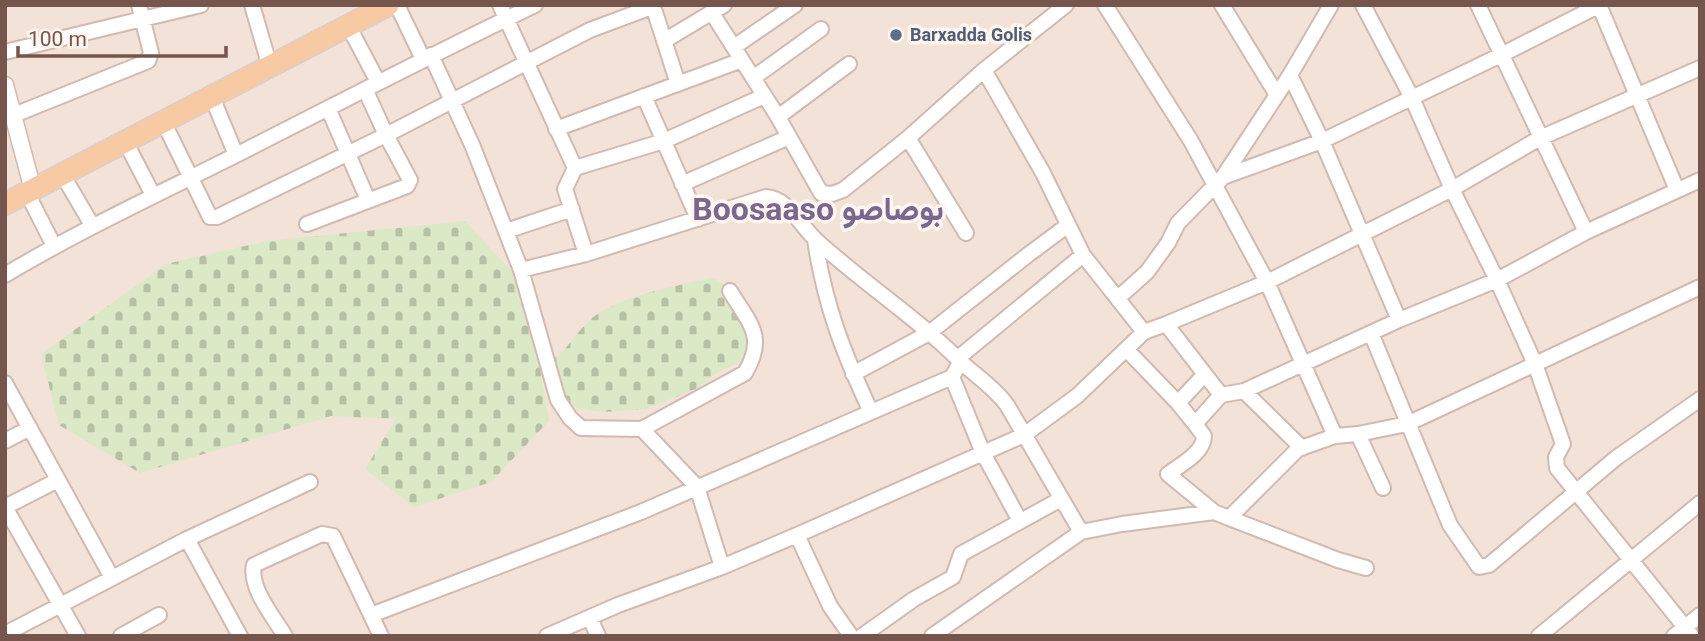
<svg xmlns="http://www.w3.org/2000/svg" width="1705" height="641" font-family="Roboto,Vazirmatn,sans-serif">
<style>
.residential{fill:#f3e2d7}
.cemetery{fill:url(#cemetery-stones)}
.lines{fill:none;stroke-linecap:round;stroke-linejoin:round}
.minor-casing{stroke:#d0bab1;stroke-width:18}
.tertiary-casing{stroke:#d0bab1;stroke-width:19}
.primary-casing{stroke:#d9cfcd;stroke-width:24}
.minor{stroke:#fff;stroke-width:14}
.tertiary{stroke:#fff;stroke-width:16}
.primary{stroke:#f7caa4;stroke-width:21}
.service-dot{fill:#5c6f8a;stroke:#fef6ef;stroke-width:2.5}
.labels{text-anchor:middle;stroke-width:7;stroke-linejoin:round;paint-order:stroke}
.service-label{font-size:18px;font-weight:bold;fill:#4e5e75;stroke:#fef6ef;text-anchor:start}
.town-label{font-size:32px;font-weight:bold;fill:#7b6591;stroke:#fef6ef}
</style>
<defs>
<pattern id="cemetery-stones" width="16" height="16" patternUnits="userSpaceOnUse" patternTransform="scale(1.75)"><rect width="16" height="16" fill="#dbe9c7"/><path d="M2 7V4a2 2 0 0 1 4 0v3zM10 15v-3a2 2 0 0 1 4 0v3z" fill="#b6c0a4"/></pattern>
</defs>
<rect width="100%" height="100%" fill="#fcf1e9"/>
<!-- residential -->
<path class="residential" d="M5,5H1700V636H5Z"/>
<!-- cemetery -->
<path class="cemetery" d="M465,221L526,287L549,421L491,482L414,507L365,469L396,419L331,416L140,473L59,425L41,354L166,264L267,241Z
M709,278C717,279 722,283 729,287C758,305 753,321 753,352L741,361L715,374L698,388L647,409L602,412L575,408L564,396L554,359C571,346 581,324 599,313C629,294 675,287 709,278Z"/>
<g class="lines">
<!-- minor casing -->
<g class="minor-casing">
<path id="minor" d="M252,5L270,67
M397,5L423,59
M500,5L575,168L565,189L586,254
M1105,5L1191,141L1267,282L1335,436
M1222,5L1277,95
M1478,5L1586,232
M1599,5L1677,190
M712,13L778,117L821,193L832,194L843,190L908,138L984,70L1066,5
M349,27L378,82
M664,41L724,5
M734,47L795,5
M5,52L201,5
M431,55L473,147L521,270L558,400L570,418L581,428L642,429L697,487L722,567
M984,70L1043,173L1083,255L1144,332L1166,324L1221,395
M1290,75L1322,141L1399,320
M753,78L821,29
M644,96L698,219
M212,97L236,155
M328,108L368,200
M14,115L148,61L151,53L139,5
M778,117L849,64
M164,123L210,217H217L386,135L590,30L649,8L655,12L678,84
M556,129L742,60
M908,138L966,233
M125,141L153,195
M575,168L664,141L764,96
M62,174L92,225
M1223,177L1322,141L1501,55L1600,5
M682,184L789,137
M27,193L54,246
M307,224L407,186L410,180L386,135L365,89
M506,231L572,209
M815,240C825,306 843,352 871,412
M521,270L586,254L766,197C788,198 801,227 817,241C863,283 916,317 960,361C976,376 994,387 1007,405L1081,532
M5,275C77,232 152,197 226,160C329,108 431,55 535,5
M1118,298L1147,272L1168,243L1178,223L1223,177L1290,75L1331,5
M1166,324L1267,282L1452,189L1540,138L1700,68
M1371,333L1450,525L1479,567L1489,565L1616,458L1700,399
M1126,349L1178,403L1195,424
M958,358L1083,255
M853,374L929,333L1029,254L1068,225
M952,377L983,453L1020,521
M5,383L112,578
M1244,391L1302,448
M1178,403L1205,374
M642,429L745,373C767,336 749,323 730,291
M1358,434L1383,488
M5,441L30,428
M5,507L78,636
M5,507L58,480
M1214,512L1168,474C1180,465 1204,453 1204,436L1195,424L1221,395L1244,391L1399,320L1497,280L1452,189L1412,98L1363,5
M1229,518L1338,560L1366,568
M797,535L1024,435L1077,396L1144,332
M187,539L240,636
M371,615L641,512L952,377L961,361
M590,618L598,636
M5,634L187,539L310,482
M121,636L159,615
M285,636C273,616 249,588 254,565L322,534L333,536L381,636
M547,636L618,605L722,567L797,535L830,606L851,636
M862,636L914,599L953,577L961,554L1061,499
M932,636L1081,532L1122,524L1214,512L1229,518L1298,449L1335,436L1358,434L1407,424L1700,287
M1539,636L1700,503
M1674,636L1700,615
M1692,636L1557,468L1556,457L1563,444L1535,364L1497,280L1586,232L1700,180"/>
</g>
<!-- tertiary casing -->
<g class="tertiary-casing">
<path id="tertiary" d="M5,85L33,190"/>
</g>
<!-- primary casing -->
<g class="primary-casing">
<path id="primary" d="M5,204L388,5"/>
</g>
<!-- minor -->
<use href="#minor" class="minor"/>
<!-- tertiary -->
<use href="#tertiary" class="tertiary"/>
<!-- primary -->
<use href="#primary" class="primary"/>
</g>
<!-- markers -->
<circle class="service-dot" cx="896" cy="35" r="7"/>
<g class="labels">
<!-- service labels -->
<g class="service-label">
<text x="910" y="41">Barxadda Golis</text>
</g>
<!-- town labels -->
<g class="town-label">
<text x="818" y="220">Boosaaso بوصاصو</text>
</g>
</g>
<!-- border -->
<rect width="1705" height="641" fill="none" stroke="#76554d" stroke-width="14"/>
<!-- scale -->
<path d="M18 46v10h208v-10" fill="none" stroke="#76554d" stroke-width="3.5"/>
<text x="28" y="46" font-size="21" fill="#76554d" stroke="#fef6ef" stroke-width="5" paint-order="stroke">100 m</text>
</svg>
